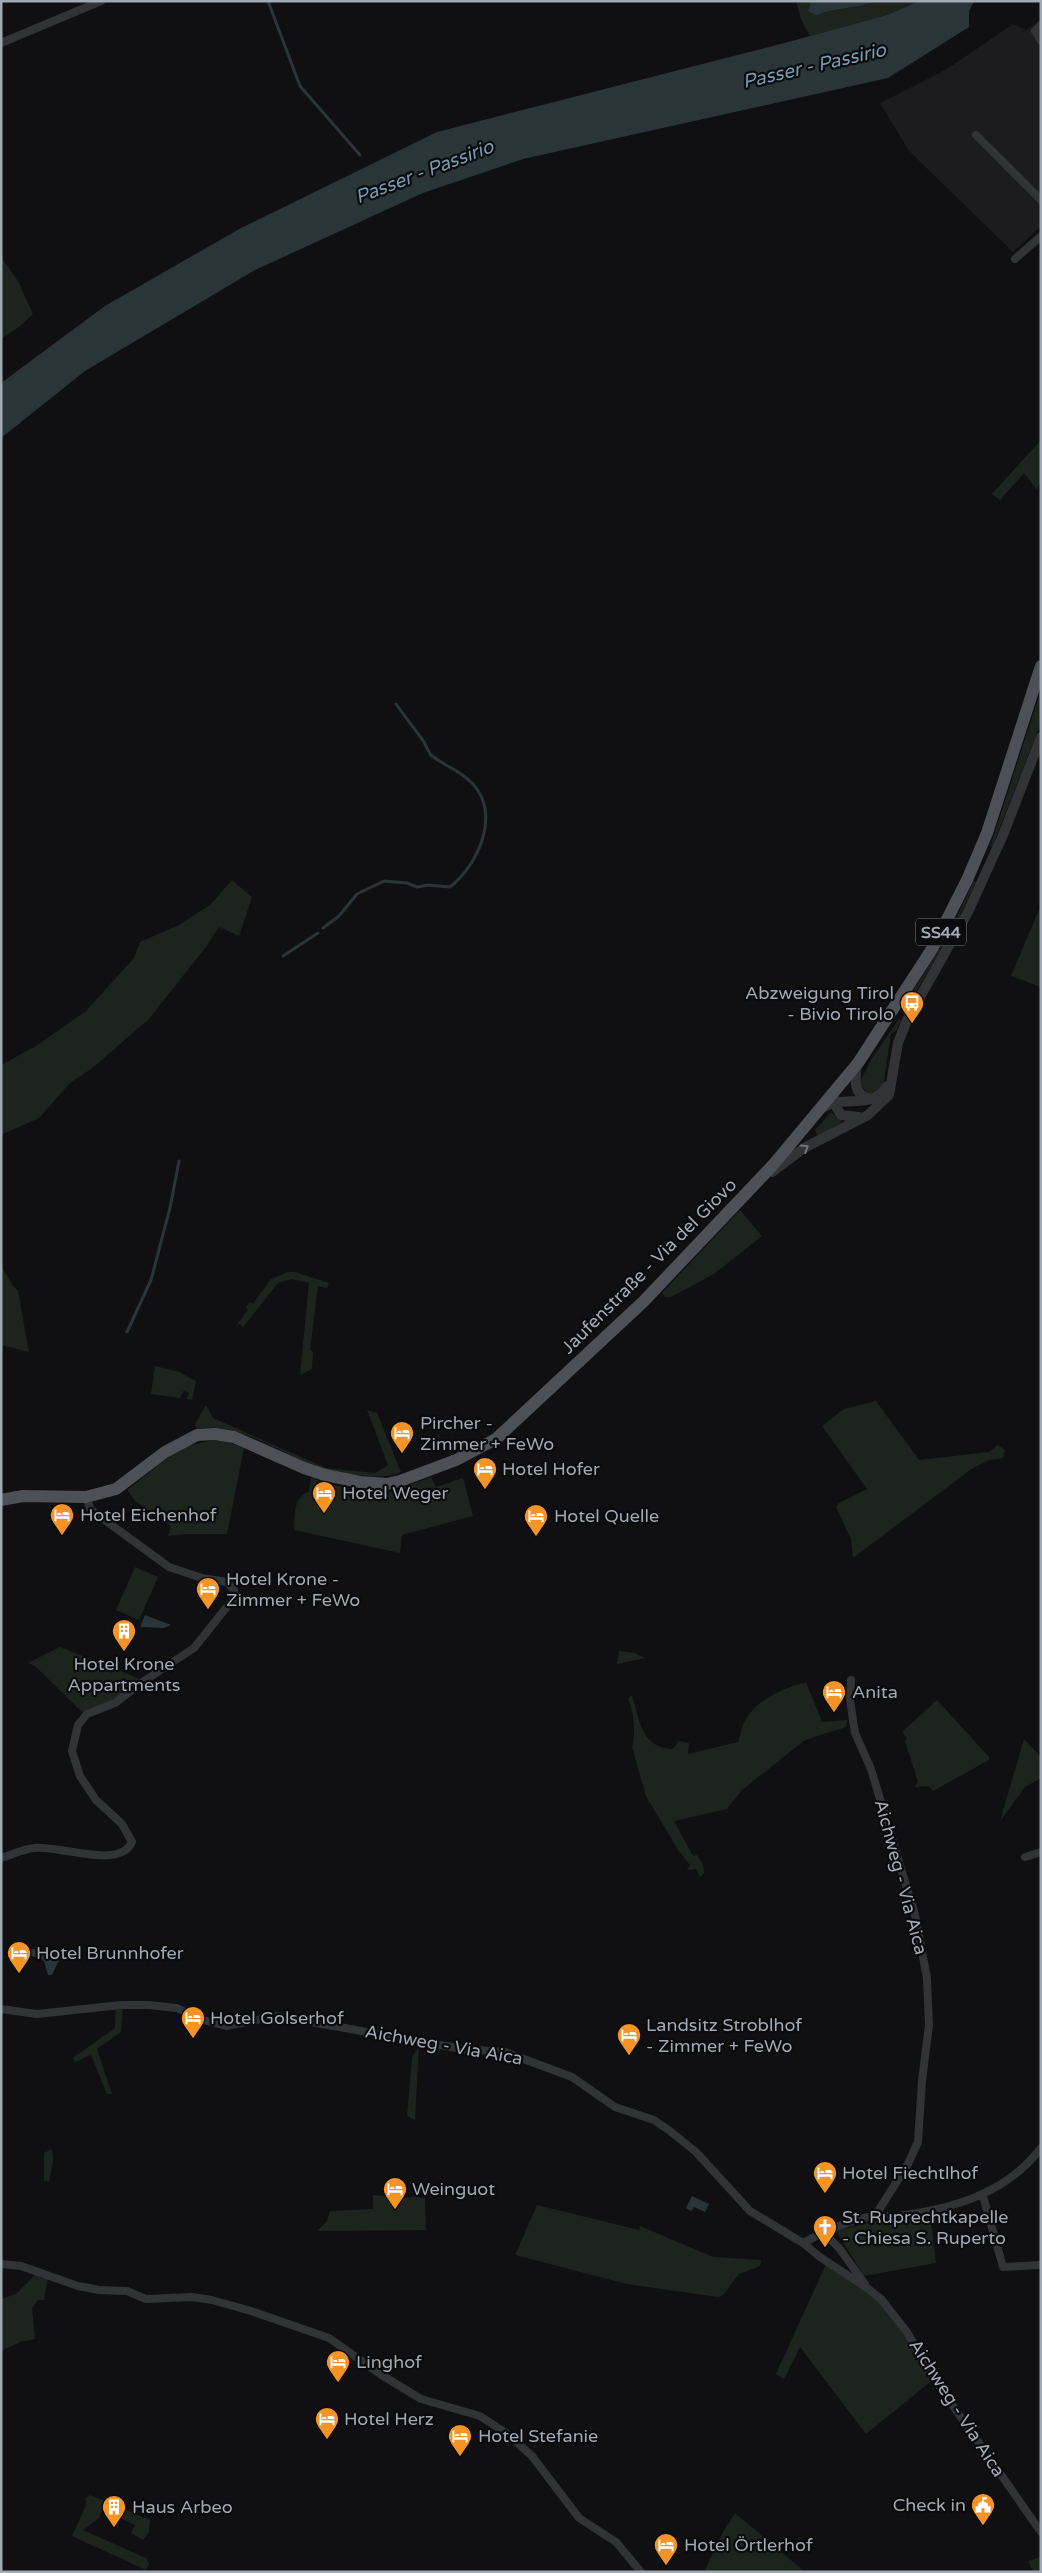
<svg xmlns="http://www.w3.org/2000/svg" width="1042" height="2573" font-family="'Varela Round',sans-serif">
<style>
.built{fill:#1c1c1f}
.green{fill:#1c241d}
.water{fill:#2a353a}
.lines{fill:none;stroke-linecap:round;stroke-linejoin:round}
.stream{stroke:#2a353a;stroke-width:3}
.minor{stroke:#313337;stroke-width:8}
.tertiary{stroke:#313337;stroke-width:10}
.primary{stroke:#4d5056;stroke-width:12}
.oneway{stroke:#6f747b}
.labels{text-anchor:middle;stroke-width:4.5;stroke-linejoin:round;paint-order:stroke}
.shield{fill:#0b0b0d;stroke:#747a81;stroke-width:1}
.shield-label{font-size:16px;font-weight:bold;fill:#a1a9b3}
.poi-label{font-size:18px;fill:#a1a9b3;stroke:#0b0b0d;text-anchor:start}
.street-label{font-size:18px;fill:#a1a9b3;stroke:#0b0b0d}
.water-label{font-size:19px;font-style:italic;fill:#779caf;stroke:#0b0b0d}
</style>
<rect width="100%" height="100%" fill="#101012"/>
<!-- built -->
<path class="built" d="M1041,19V226L1013,252L909,151L880,103L947,69L1013,24L1026,30Z"/>
<!-- green -->
<path class="green" d="M796,1H919L887,15L810,36L802,22Z
M1,257L18,281L33,314L19,327L1,339Z
M1041,440V480L1037,490L1024,473L1000,500L992,494Z
M1041,690V723L992,847H990Z
M232,880L252,897L239,936L219,927L206,947L148,1020L91,1069L70,1083L39,1118L1,1135V1065L36,1046L86,1011L134,958L140,942L179,925L210,905Z
M974,881L976,882L949,937L906,1008L905,1004L948,935Z
M1041,905V987L1011,976Z
M899,1019L901,1020L897,1030L891,1034L883,1086L871,1094L867,1093L861,1085V1080L871,1060Z
M831,1112L842,1122L819,1136L817,1135L815,1130Z
M740,1210L762,1236L714,1274L671,1297H665L662,1293Z
M1,1265L13,1286L18,1290L29,1352L1,1345Z
M288,1272H295L329,1283L327,1288L318,1286L310,1350L313,1352L312,1369L300,1375L309,1283L292,1279L278,1283L243,1327L240,1324L236,1326L248,1310L246,1307L250,1302L253,1304L271,1279Z
M155,1366L179,1372L196,1381L192,1400L187,1399L189,1393L184,1390L180,1398L151,1394Z
M876,1401L919,1460L989,1452L998,1445L1005,1450L1003,1458L990,1460L973,1468L853,1558L851,1539L836,1507L839,1503L867,1489L822,1426L844,1409Z
M206,1405L213,1418L326,1468L375,1473L388,1465L367,1410L377,1413L401,1472C388,1478 373,1477 359,1475C345,1474 331,1472 317,1467C279,1453 239,1421 197,1429L195,1424Z
M209,1441H225L244,1448L227,1534H185L168,1536L171,1526L135,1501L127,1490L175,1452L187,1446Z
M431,1477L436,1487L463,1478L473,1516L402,1535L400,1553L294,1530C295,1516 293,1496 309,1492L311,1478C339,1488 369,1493 398,1492L399,1489Z
M135,1567L158,1577L139,1620L116,1610Z
M60,1647L140,1679L116,1699L82,1712L35,1666L28,1663Z
M619,1651L635,1653L645,1658L617,1664Z
M806,1682L822,1722L847,1720L846,1727L805,1740L742,1790L727,1809L674,1821L693,1856L697,1855L703,1864L704,1873L700,1877L696,1869L687,1870L690,1865L678,1850L646,1796L632,1747C636,1736 634,1710 628,1699L632,1695C640,1721 641,1748 673,1749L679,1741L689,1743L688,1754L738,1742C741,1734 742,1724 747,1717C761,1697 785,1688 806,1682Z
M937,1700L989,1757V1760L933,1791L928,1786L914,1787L918,1782L905,1741L907,1738L902,1732Z
M1024,1739L1041,1757V1778L1025,1787L1000,1821Z
M116,2005H123L121,2032L97,2049L112,2094H107L91,2055L75,2062L73,2058L115,2028Z
M419,2046L415,2120L407,2116L412,2057Z
M52,2149L53,2161L49,2182L44,2181V2153Z
M373,2195L411,2198L412,2196L425,2198L426,2230L317,2231L327,2221L330,2211L373,2209Z
M537,2205L639,2230L640,2226L713,2257L761,2260L760,2266L739,2274L723,2295L718,2297L627,2284L515,2255Z
M930,2215L936,2263L864,2276L836,2231L871,2222Z
M827,2262L881,2299L934,2379L866,2434L800,2347L784,2379L776,2374Z
M37,2273L48,2277L44,2300H38L32,2308L35,2339L20,2342L1,2351V2299L16,2294Z
M90,2495L150,2520L149,2532L143,2540L131,2533L135,2525L102,2510L99,2518L83,2530L146,2558L149,2564L146,2570L72,2536L86,2505L85,2499Z
M735,2513L805,2572H704L723,2532Z
M1041,2557V2572H1033L1028,2561Z"/>
<!-- water -->
<path class="water" d="M815,1H876C855,9 837,7 816,15L808,11L811,3Z
M919,1H974L969,11V27L888,78L523,159L423,193L255,270L85,371L1,438V383L105,306L241,228L437,132L792,41L887,15Z
M145,1615L171,1625L164,1628L140,1627Z
M33,1949L43,1952H59L61,1956L52,1975H48L44,1961L30,1955L29,1950Z
M692,2196L709,2204L705,2212L694,2207L691,2211L686,2208Z"/>
<g class="lines">
<!-- stream -->
<path class="stream" d="M268,1L300,86L360,155
M323,928L339,916L357,894L384,881L407,883L417,887L428,885L450,887C479,864 501,814 472,783C460,770 444,766 431,755C428,751 426,746 424,742C415,729 405,717 396,704
M283,956L318,933
M127,1332L151,1280L170,1208L179,1161"/>
<!-- minor -->
<path class="minor" d="M1041,25L1035,31L1041,41
M1,43L101,1
M976,135L1041,200
M1015,259L1041,236
M851,1680L850,1700L855,1733L871,1769L915,1915L927,1978L929,2025L922,2081L918,2142L908,2164L875,2216
M1025,1857L1041,1852
M1,1858C12,1855 23,1849 34,1848C60,1845 120,1870 132,1842L122,1824L96,1800L80,1776L72,1751L78,1725L87,1714L115,1703L144,1681L194,1648L234,1598V1590L227,1582L202,1578L169,1567L91,1510L86,1497
M1,2009L37,2014L121,2005H149L177,2008L200,2019L226,2026L277,2016L463,2049L505,2052L572,2077L615,2107L654,2120L670,2131L696,2152L750,2211L803,2243L820,2257L867,2288L881,2299L907,2332L930,2373L1041,2532
M983,2196L1003,2267L1041,2265
M823,2232L839,2248L865,2284
M803,2243C825,2231 849,2220 874,2216C881,2215 889,2217 897,2216C952,2209 1006,2194 1041,2148
M1,2264L21,2266L78,2286L99,2290L127,2291L146,2299L192,2297L212,2300L251,2311L329,2338L380,2374L421,2399L480,2416L506,2433L532,2456L579,2518L616,2542L641,2572"/>
<!-- tertiary -->
<path class="tertiary" d="M857,1063C855,1078 852,1096 871,1099
M834,1098L835,1105L841,1115L859,1117
M822,1108C843,1094 872,1111 887,1086
M772,1172L804,1148L868,1115L889,1095L898,1043L907,1020L968,912L1003,835L1041,737"/>
<!-- primary -->
<path class="primary" d="M1,1500L23,1496L86,1497L116,1489L165,1452L197,1435L215,1434L234,1437L304,1468L325,1475L360,1482L387,1484L400,1481L456,1460L496,1439L643,1302L773,1165L858,1063L932,949L967,880L987,833L1041,666"/>
</g>
<!-- one-way arrows -->
<defs><path id="oneway-chevron" d="M-2-3.5L2.5 0L-2 3.5" fill="none" stroke-width="1.6" stroke-linecap="round" stroke-linejoin="round" transform="scale(1.25)"/></defs>
<use class="oneway" href="#oneway-chevron" transform="translate(805 1148) rotate(-32)"/>
<!-- icons -->
<defs>
<g id="bus-pin" transform="scale(1.25)"><path d="M0 17L-7.5 6A9.5 9.5 0 1 1 7.5 6Z" fill="#f49326" stroke="#0b0b0d"/><path d="M-5-6H5V4H4V6H2V4H-2V6H-4V4H-5ZM-3.5-4V0h7V-4ZM-3.5 1.2v1.5H-2V1.2ZM2 1.2v1.5H3.5V1.2Z" fill="#fff"/></g>
<g id="hotel-pin" transform="scale(1.25)"><path d="M0 17L-7.5 6A9.5 9.5 0 1 1 7.5 6Z" fill="#f49326" stroke="#0b0b0d"/><path d="M-6-4.5h1.5V1H6V5H4.5V3h-9V5H-6ZM-4 0a1.8 1.8 0 1 1 3.6 0ZM.5 0V-2.5h3Q6-2.5 6 0Z" fill="#fff"/></g>
<g id="building-pin" transform="scale(1.25)"><path d="M0 17L-7.5 6A9.5 9.5 0 1 1 7.5 6Z" fill="#f49326" stroke="#0b0b0d"/><path d="M-4-6H4V6H1V3H-1V6H-4ZM-2.5-4.3h1.7v1.8h-1.7ZM.8-4.3h1.7v1.8H.8ZM-2.5-1h1.7V.8h-1.7ZM.8-1h1.7V.8H.8Z" fill="#fff"/></g>
<g id="church-pin" transform="scale(1.25)"><path d="M0 17L-7.5 6A9.5 9.5 0 1 1 7.5 6Z" fill="#f49326" stroke="#0b0b0d"/><path d="M-1.2-6h2.4v3.5h3.3v2.4h-3.3V6h-2.4V-.1h-3.3v-2.4h3.3Z" fill="#fff"/></g>
<g id="civic-pin" transform="scale(1.25)"><path d="M0 17L-7.5 6A9.5 9.5 0 1 1 7.5 6Z" fill="#f49326" stroke="#0b0b0d"/><path d="M-.6-6.5H3V-4.5H.6V-3L4-1V1h2V6H-6V1h2V-1L-.6-3ZM-1.2 2.5V6h2.4V2.5Z" fill="#fff"/></g>
</defs>
<g fill-rule="evenodd">
<use href="#bus-pin" x="912" y="1003"/>
<use href="#hotel-pin" x="402" y="1433"/>
<use href="#hotel-pin" x="485" y="1469"/>
<use href="#hotel-pin" x="324" y="1493"/>
<use href="#hotel-pin" x="62" y="1515"/>
<use href="#hotel-pin" x="536" y="1516"/>
<use href="#hotel-pin" x="208" y="1589"/>
<use href="#building-pin" x="124" y="1631"/>
<use href="#hotel-pin" x="834" y="1692"/>
<use href="#hotel-pin" x="19" y="1953"/>
<use href="#hotel-pin" x="193" y="2018"/>
<use href="#hotel-pin" x="629" y="2035"/>
<use href="#hotel-pin" x="825" y="2173"/>
<use href="#hotel-pin" x="395" y="2189"/>
<use href="#church-pin" x="825" y="2227"/>
<use href="#hotel-pin" x="338" y="2362"/>
<use href="#hotel-pin" x="327" y="2419"/>
<use href="#hotel-pin" x="460" y="2436"/>
<use href="#civic-pin" x="983" y="2505"/>
<use href="#building-pin" x="114" y="2507"/>
<use href="#hotel-pin" x="666" y="2545"/>
</g>
<g class="labels">
<!-- shield labels -->
<rect class="shield" x="916" y="918.5" width="50" height="27" rx="4"/>
<g class="shield-label">
<text x="941" y="938">SS44</text>
</g>
<!-- poi labels -->
<g class="poi-label">
<text x="894" y="999" text-anchor="end">Abzweigung Tirol<tspan x="894" dy="21">- Bivio Tirolo</tspan></text>
<text x="420" y="1429">Pircher -<tspan x="420" dy="21">Zimmer + FeWo</tspan></text>
<text x="502" y="1475">Hotel Hofer</text>
<text x="342" y="1499">Hotel Weger</text>
<text x="80" y="1521">Hotel Eichenhof</text>
<text x="554" y="1522">Hotel Quelle</text>
<text x="226" y="1585">Hotel Krone -<tspan x="226" dy="21">Zimmer + FeWo</tspan></text>
<text x="124" y="1670" text-anchor="middle">Hotel Krone<tspan x="124" dy="21">Appartments</tspan></text>
<text x="852" y="1698">Anita</text>
<text x="36" y="1959">Hotel Brunnhofer</text>
<text x="210" y="2024">Hotel Golserhof</text>
<text x="646" y="2031">Landsitz Stroblhof<tspan x="646" dy="21">- Zimmer + FeWo</tspan></text>
<text x="842" y="2179">Hotel Fiechtlhof</text>
<text x="412" y="2195">Weinguot</text>
<text x="842" y="2223">St. Ruprechtkapelle<tspan x="842" dy="21">- Chiesa S. Ruperto</tspan></text>
<text x="356" y="2368">Linghof</text>
<text x="344" y="2425">Hotel Herz</text>
<text x="478" y="2442">Hotel Stefanie</text>
<text x="966" y="2511" text-anchor="end">Check in</text>
<text x="132" y="2513">Haus Arbeo</text>
<text x="684" y="2551">Hotel Örtlerhof</text>
</g>
<!-- street labels -->
<g class="street-label">
<text transform="translate(649 1266) rotate(-45)" y="6">Jaufenstraße - Via del Giovo</text>
<text transform="translate(901 1877) rotate(75)" y="6">Aichweg - Via Aica</text>
<text transform="translate(444 2045) rotate(10)" y="6">Aichweg - Via Aica</text>
<text transform="translate(957 2408) rotate(57)" y="6">Aichweg - Via Aica</text>
</g>
<!-- water labels -->
<g class="water-label">
<text transform="translate(814 65) rotate(-13)" y="7">Passer - Passirio</text>
<text transform="translate(424 171) rotate(-21)" y="7">Passer - Passirio</text>
</g>
</g>
<!-- border -->
<rect width="1042" height="2573" fill="none" stroke="#a1a9b3" stroke-width="5"/>
</svg>
